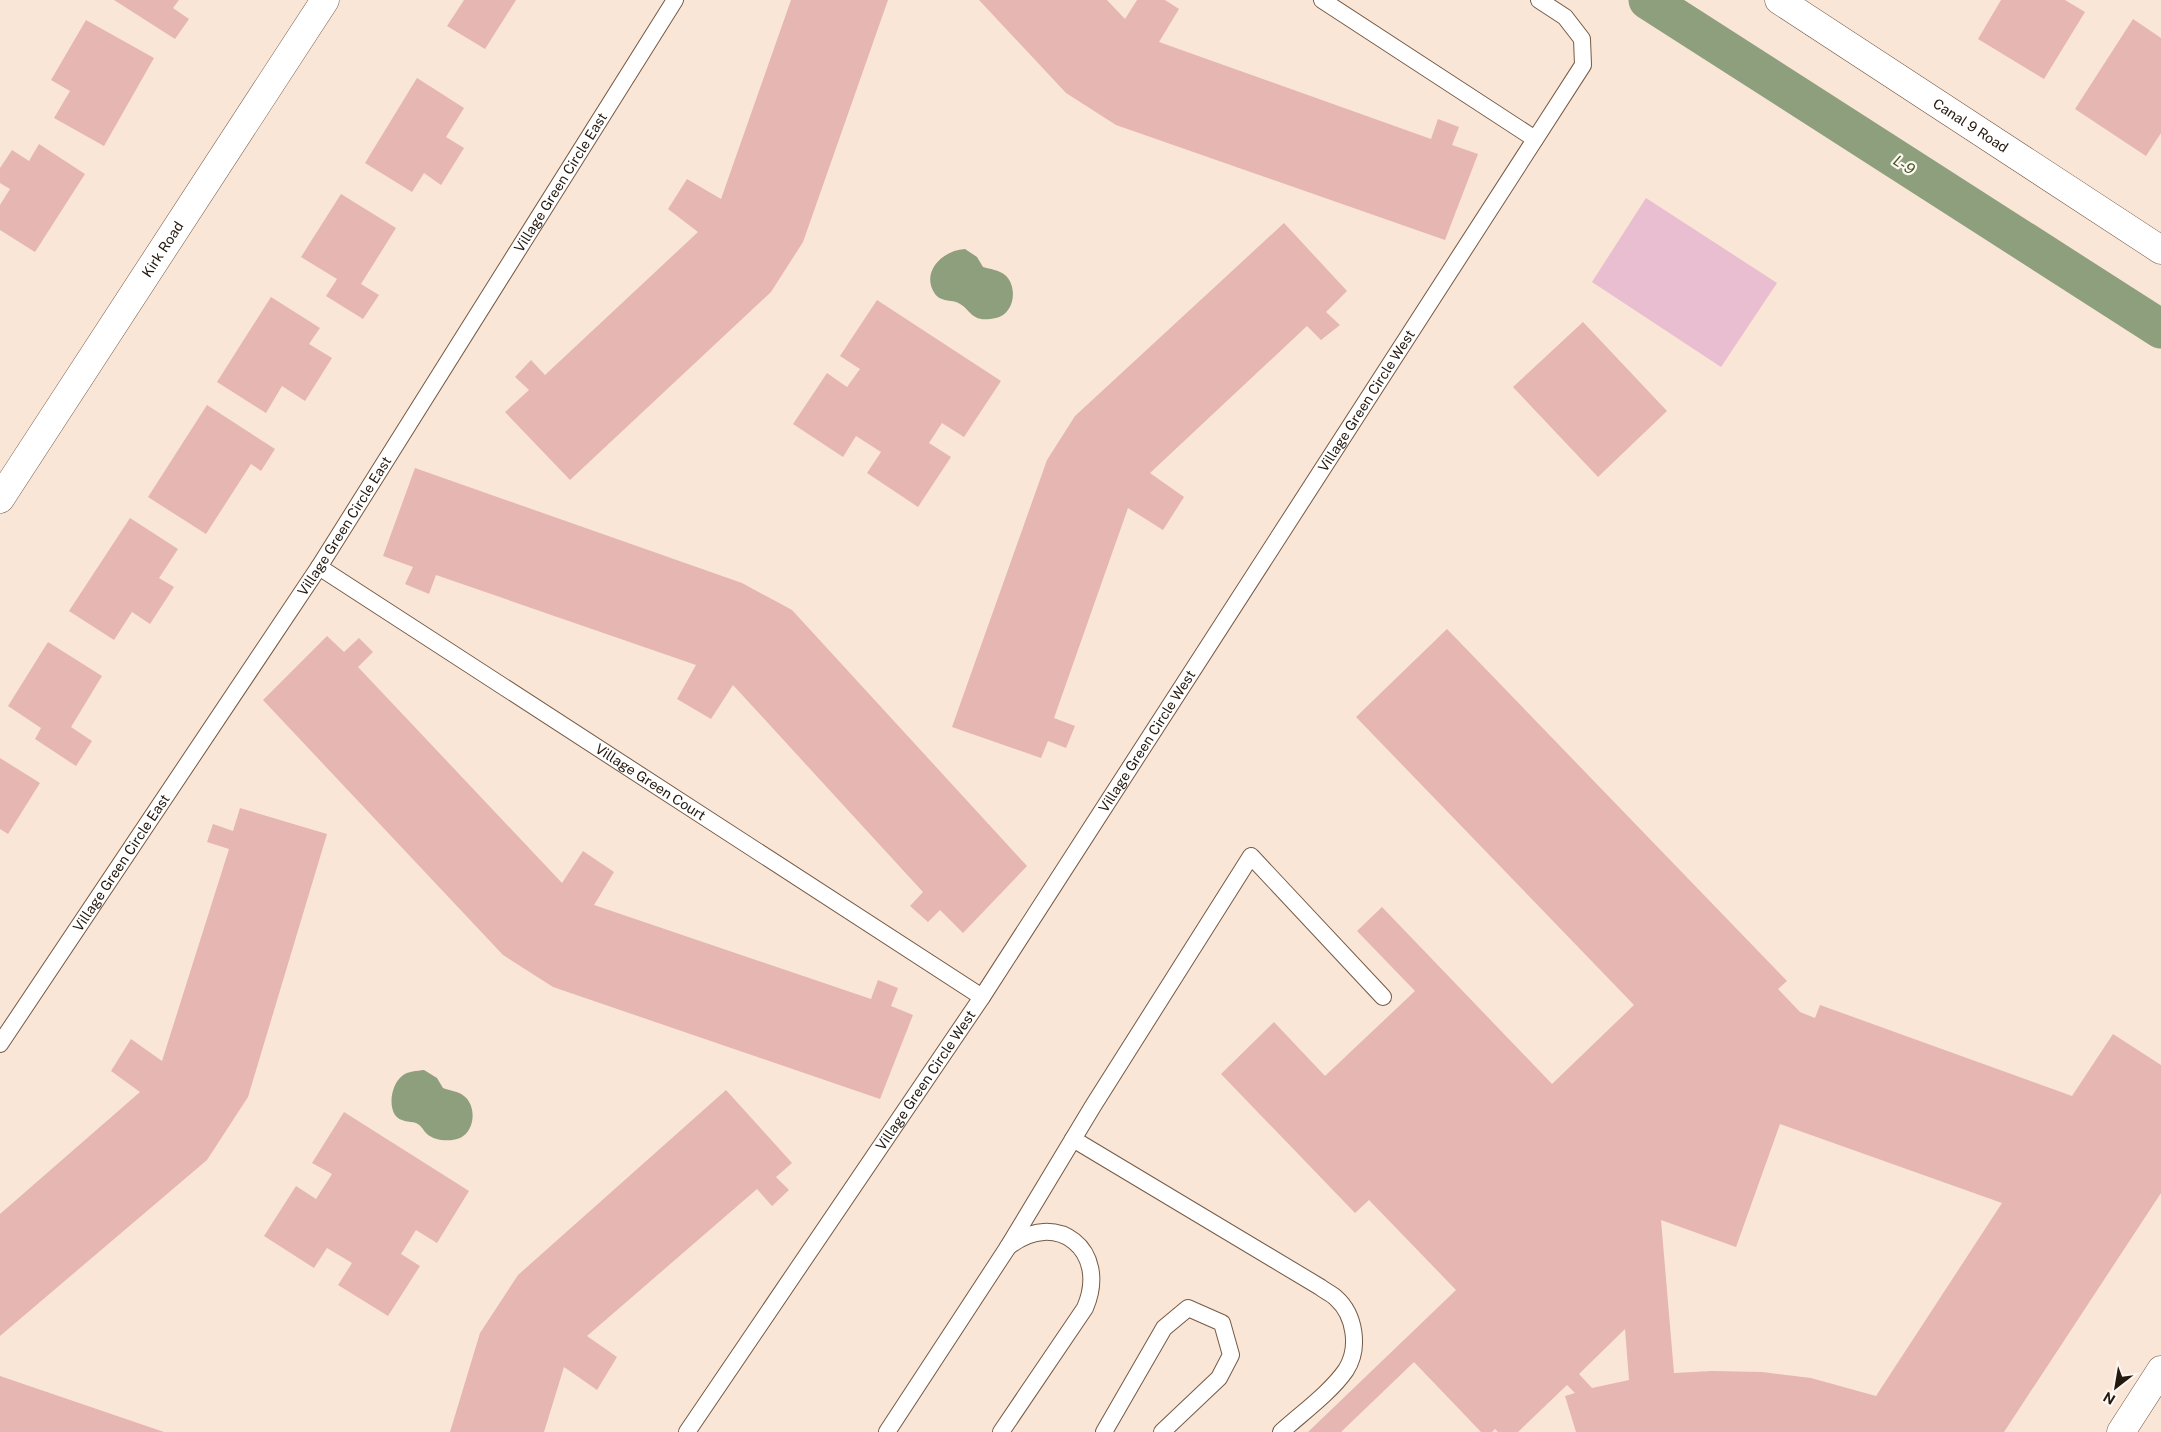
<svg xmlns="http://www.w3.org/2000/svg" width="2161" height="1432" font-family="'Public Sans',sans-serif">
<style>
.green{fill:#e8bed0}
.water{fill:#8d9f7c}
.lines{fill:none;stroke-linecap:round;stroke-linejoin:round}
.canal{stroke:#8d9f7c;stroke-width:39}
.building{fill:#e5b6b2;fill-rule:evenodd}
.lane-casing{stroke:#765a44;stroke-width:18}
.street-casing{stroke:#765a44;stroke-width:29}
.secondary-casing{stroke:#765a44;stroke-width:29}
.lane{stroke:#fff;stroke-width:16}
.street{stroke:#fff;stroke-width:28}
.secondary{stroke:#fff;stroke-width:28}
.labels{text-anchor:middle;stroke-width:4.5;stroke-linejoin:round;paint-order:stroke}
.street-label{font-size:14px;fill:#23180e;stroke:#fdf6f1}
.water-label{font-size:15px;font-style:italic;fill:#415924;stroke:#fdf6f1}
</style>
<rect width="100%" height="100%" fill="#fae6d7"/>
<!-- green -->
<path class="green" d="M1646,198L1777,283L1721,367L1592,282Z"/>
<!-- water -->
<path class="water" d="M965,249L977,257L983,267C990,269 999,270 1005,275C1018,286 1015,314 996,318C969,324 972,308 956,302C949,300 940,301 935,294C920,272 943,250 965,249Z
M424,1070L437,1078L443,1088C450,1091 458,1091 464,1096C477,1106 475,1131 460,1138C450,1142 435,1141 427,1134C423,1130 421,1125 416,1123C409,1121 400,1122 395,1115C388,1104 392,1084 402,1076C408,1071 417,1071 424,1070Z"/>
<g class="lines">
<!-- canal -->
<path class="canal" d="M1648,0L2161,329"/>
</g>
<!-- building -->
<path class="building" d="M114,0H179L173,8L189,19L175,39Z
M464,0H516L485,49L447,26Z
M791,0H888L803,242L771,292L570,480L505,412L529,390L515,377L531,360L545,375L698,232L668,209L687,179L721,199Z
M979,0H1107L1125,19L1137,0H1165L1179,9L1159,42L1431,139L1438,119L1459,127L1452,145L1478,154L1445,240L1116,125L1066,93Z
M2001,0H2065L2085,12L2044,79L1978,39Z
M2133,19L2161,38V133L2146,156L2075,109Z
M86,20L154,58L104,146L54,118L70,91L51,80Z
M417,78L464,108L446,137L464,148L441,185L424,173L412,192L365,163Z
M39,144L85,174L35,252L0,230V205L10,189L0,183V168L12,150L29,161Z
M341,194L396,228L361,284L379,295L363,319L326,296L337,279L301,257Z
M1284,223L1347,291L1326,312L1340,325L1321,340L1307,326L1150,473L1184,497L1163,530L1128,508L1054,718L1075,726L1066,748L1048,741L1041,758L952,727L1047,460L1075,416Z
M271,297L320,328L309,344L332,358L305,401L282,386L266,413L217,382Z
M877,300L1001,381L964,437L942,423L929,443L951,457L918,507L867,473L881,452L856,436L843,457L793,424L827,373L847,387L860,369L840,356Z
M1583,322L1667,411L1598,477L1513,387Z
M207,405L275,449L261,471L251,464L206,534L148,497Z
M415,468L742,583L792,610L1027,866L963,933L940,910L928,922L910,906L923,892L733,685L711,719L677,699L696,665L436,575L429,594L405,584L413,567L383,556Z
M130,518L178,549L159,578L174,587L150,624L132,612L114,640L69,611Z
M1447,629L1787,981L1778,989L1800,1012L1815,1018L1820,1005L2072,1096L2113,1034L2161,1065V1193L2004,1432H1576L1565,1396L1575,1393L1567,1385L1518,1432H1498L1495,1429L1492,1432H1481L1414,1362L1341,1432H1308L1456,1290L1369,1200L1355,1213L1221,1074L1274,1022L1325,1076L1415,991L1357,931L1382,907L1552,1084L1634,1005L1356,717ZM1780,1124L2002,1203L1876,1396L1811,1378L1762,1372L1712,1371L1674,1373L1661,1220L1736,1247ZM1625,1329L1629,1380L1592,1388L1579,1374Z
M327,636L344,652L359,638L373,652L358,667L562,883L583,851L614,872L594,905L871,999L878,980L898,988L891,1006L913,1015L880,1099L553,987L503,955L263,700Z
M48,642L102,676L71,727L92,741L76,766L35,739L41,728L8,706Z
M0,758L40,783L8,834L0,829Z
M240,808L327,834L248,1097L207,1160L0,1336V1214L140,1092L111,1071L131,1039L162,1061L229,849L207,842L213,824L233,831Z
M726,1090L792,1163L776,1177L789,1190L772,1206L757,1189L587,1336L617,1357L597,1390L564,1367L544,1432H450L480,1333L518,1275Z
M344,1112L469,1191L437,1243L416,1230L401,1254L420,1266L388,1316L338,1285L352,1263L327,1248L314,1268L264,1236L296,1186L316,1199L332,1174L312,1163Z
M0,1376L164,1432H0Z"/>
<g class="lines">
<!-- lane casing -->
<g class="lane-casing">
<g id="lane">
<path d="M1322,0L1535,139"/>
<path id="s1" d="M319,567L982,997"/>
<path id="s2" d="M0,1044L319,567L675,0"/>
<path d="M1073,1139L1320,1287C1325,1291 1332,1294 1336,1298C1355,1315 1360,1348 1346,1370C1330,1393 1302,1413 1281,1432"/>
<path d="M1008,1247L1093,1106L1251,856L1383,997"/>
<path id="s3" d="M687,1432L982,997L1583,65L1582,39L1565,17L1539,0"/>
<path d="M887,1432L1008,1247C1056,1208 1110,1250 1085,1308L1001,1432"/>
<path d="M1104,1432L1164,1328L1188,1308L1222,1323L1231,1355L1219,1378L1162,1432"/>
</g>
</g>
<!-- street casing -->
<g class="street-casing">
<g id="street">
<path id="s4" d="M1779,0L2161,250"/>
<path d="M2121,1432L2161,1370"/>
</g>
</g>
<!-- secondary casing -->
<g class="secondary-casing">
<g id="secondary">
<path id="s5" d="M0,499L325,0"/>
</g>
</g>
<!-- lane -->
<use href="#lane" class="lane"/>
<!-- street -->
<use href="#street" class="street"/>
<!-- secondary -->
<use href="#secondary" class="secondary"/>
</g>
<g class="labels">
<!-- street labels -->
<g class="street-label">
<text dy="5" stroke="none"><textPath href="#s4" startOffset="229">Canal 9 Road</textPath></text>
<text dy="5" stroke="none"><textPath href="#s2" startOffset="1028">Village Green Circle East</textPath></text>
<text dy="5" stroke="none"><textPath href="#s5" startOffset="298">Kirk Road</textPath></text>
<text dy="5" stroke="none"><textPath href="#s3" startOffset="1235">Village Green Circle West</textPath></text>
<text dy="5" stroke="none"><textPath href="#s2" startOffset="622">Village Green Circle East</textPath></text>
<text dy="5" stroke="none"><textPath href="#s3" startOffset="830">Village Green Circle West</textPath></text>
<text dy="5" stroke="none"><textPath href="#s1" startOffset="395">Village Green Court</textPath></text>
<text dy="5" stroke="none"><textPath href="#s2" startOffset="218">Village Green Circle East</textPath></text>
<text dy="5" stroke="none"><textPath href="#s3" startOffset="425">Village Green Circle West</textPath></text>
</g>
<!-- water labels -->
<g class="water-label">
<text transform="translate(1904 165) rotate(33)" y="5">L-9</text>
</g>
</g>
<!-- north arrow -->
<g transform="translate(2116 1387) rotate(211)" stroke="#fdf6f1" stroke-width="4" paint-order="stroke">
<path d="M0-4L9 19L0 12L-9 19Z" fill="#23180e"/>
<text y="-8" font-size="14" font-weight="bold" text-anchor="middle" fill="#23180e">N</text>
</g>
</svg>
